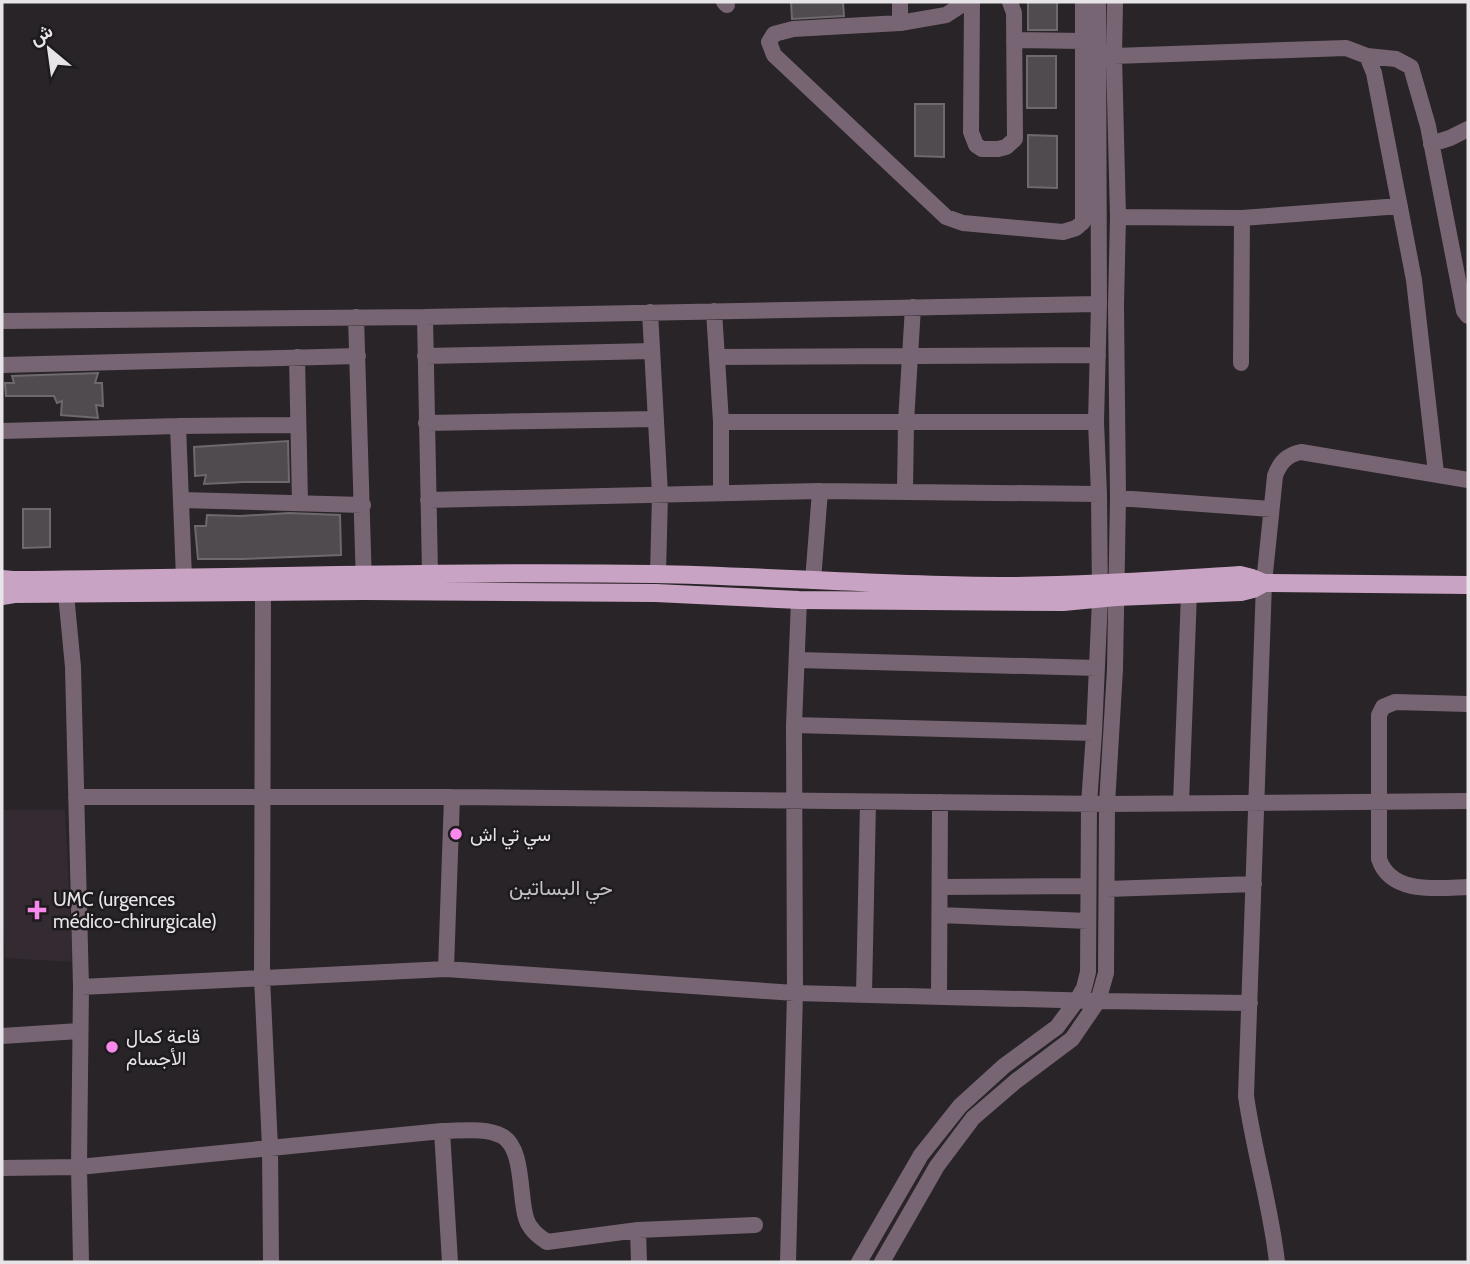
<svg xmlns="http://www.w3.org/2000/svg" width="1470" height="1264" font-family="Cabin,Vazirmatn,sans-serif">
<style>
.built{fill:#332a32}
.building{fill:#504b4f;stroke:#6d696d;stroke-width:2}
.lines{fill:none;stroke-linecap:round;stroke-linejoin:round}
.minor{stroke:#776574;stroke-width:16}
.major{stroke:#c9a3c3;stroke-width:18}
.poi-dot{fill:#f888ea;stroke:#1e1b1e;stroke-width:2.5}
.labels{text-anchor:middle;stroke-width:5;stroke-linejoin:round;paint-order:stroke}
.poi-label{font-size:19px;fill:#e7e4e7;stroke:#1e1b1e;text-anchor:start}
.neighbourhood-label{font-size:21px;fill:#c5c0c4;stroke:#1e1b1e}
</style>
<rect width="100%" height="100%" fill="#282427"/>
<!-- built -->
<path class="built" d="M2,810H65L72,949L71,962L5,958L2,871Z"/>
<!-- building -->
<path class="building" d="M791,2H843L844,16L792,19Z
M1028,2H1057V30H1028Z
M1027,56H1056V108H1027Z
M915,104H944V157L915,156Z
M1028,135L1057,136V188L1028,187Z
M98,373L95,383H102L103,406L96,405L98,418L61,415L62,401L57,403L54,396H6L5,383H14L12,376Z
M288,441L289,482H244L204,484L206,475L195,476L194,447Z
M23,509H50V547L23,548Z
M289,513L340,515L341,555L242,559H198L195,526H206L207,515L240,516Z"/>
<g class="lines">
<!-- minor -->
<path class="minor" d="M724,2L727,5
M900,2V23
M966,2L946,15L900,23L793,29L774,34L769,42L774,55L946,217L963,223L1063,232L1076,228L1083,222V2
M972,2L971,132L976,145L982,149H998L1006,147L1015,139L1014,13L1010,2
M1014,40L1083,41
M1114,56L1346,48L1367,56L1374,73L1414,280L1436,473
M1367,56L1396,59L1411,67L1428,126L1464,311L1468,316
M1431,144L1450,138L1468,129
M1118,217L1242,218L1400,206
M714,311L721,422V493
M650,312L660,494L658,574
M356,317L364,585
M425,317L430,572
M2,321L425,317L1099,304
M425,356L652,351
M297,357L300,503
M717,357L1098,355
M1241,363L1242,218
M2,365L358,356
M721,422H1096
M426,423L656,419
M178,426L184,578
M2,431L178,426L298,425
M905,491L906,422L913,307
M1118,498L1271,509
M181,500L363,505
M428,500L820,491L1099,494
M813,581L820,491
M263,593L262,978L270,1147L271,1262
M66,594L73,667L81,987L79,1167L442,1131C461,1131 485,1127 502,1136C524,1148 519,1196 526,1218C529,1229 538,1236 547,1242L638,1230L639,1262
M798,660L1097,668
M1468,704L1395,702L1383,707L1379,715V859C1391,895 1438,888 1468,887
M794,725L1094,733
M76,797H452L1107,804L1468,801
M1181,803L1189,593
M940,887L1088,886
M1107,889L1254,884
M940,915L1088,921
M446,969L452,797
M81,987L446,969L795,993L1098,1001L1250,1003
M864,994L868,802
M939,996L940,802
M2,1036L79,1031
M442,1131L450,1262
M2,1168L79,1167L81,1262
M638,1230L755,1225
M788,1262L795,993L794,725L799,600
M859,1262L921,1155L960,1106L1004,1066L1057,1027L1077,1000L1084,988L1088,972L1089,804L1094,733L1100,599L1099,494L1096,422L1099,304L1098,2
M882,1262L937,1166L973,1118L1016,1081L1072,1039L1098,1001L1106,973L1107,804L1115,669L1118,498L1116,305L1118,217L1114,56L1115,2
M1277,1262C1271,1207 1254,1152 1246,1096L1264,583L1275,476C1280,462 1287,455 1301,452L1468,480"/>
<!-- major -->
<path class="major" d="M2,579L13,580C227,578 440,571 654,574C770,576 885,586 1000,586C1080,586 1160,580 1240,575L1252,578L1264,583L1468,585
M2,596L14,594L364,591L656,593L799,600L1063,602L1116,597L1241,592L1253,589L1264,583"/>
</g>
<!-- markers -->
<g class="poi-dot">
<circle cx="456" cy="834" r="7"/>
<path d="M33.5 899.5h7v7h7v7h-7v7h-7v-7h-7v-7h7z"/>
<circle cx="112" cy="1047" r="7"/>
</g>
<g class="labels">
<!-- poi labels -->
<g class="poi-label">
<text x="470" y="841">سي تي اش</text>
<text x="53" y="906">UMC (urgences<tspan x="53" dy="22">médico-chirurgicale)</tspan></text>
<text x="126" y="1043">قاعة كمال<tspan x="126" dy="22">الأجسام</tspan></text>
</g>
<!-- neighbourhood labels -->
<g class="neighbourhood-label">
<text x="561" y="895">حي البساتين</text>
</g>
</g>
<!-- border -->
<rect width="1470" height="1264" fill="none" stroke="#e7e4e7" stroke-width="7"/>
<!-- north arrow -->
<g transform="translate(49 49) rotate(331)" stroke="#1e1b1e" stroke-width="5" paint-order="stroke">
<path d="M0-5L12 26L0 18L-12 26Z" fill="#e7e4e7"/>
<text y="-10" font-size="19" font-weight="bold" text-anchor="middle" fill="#e7e4e7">ش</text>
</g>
</svg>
